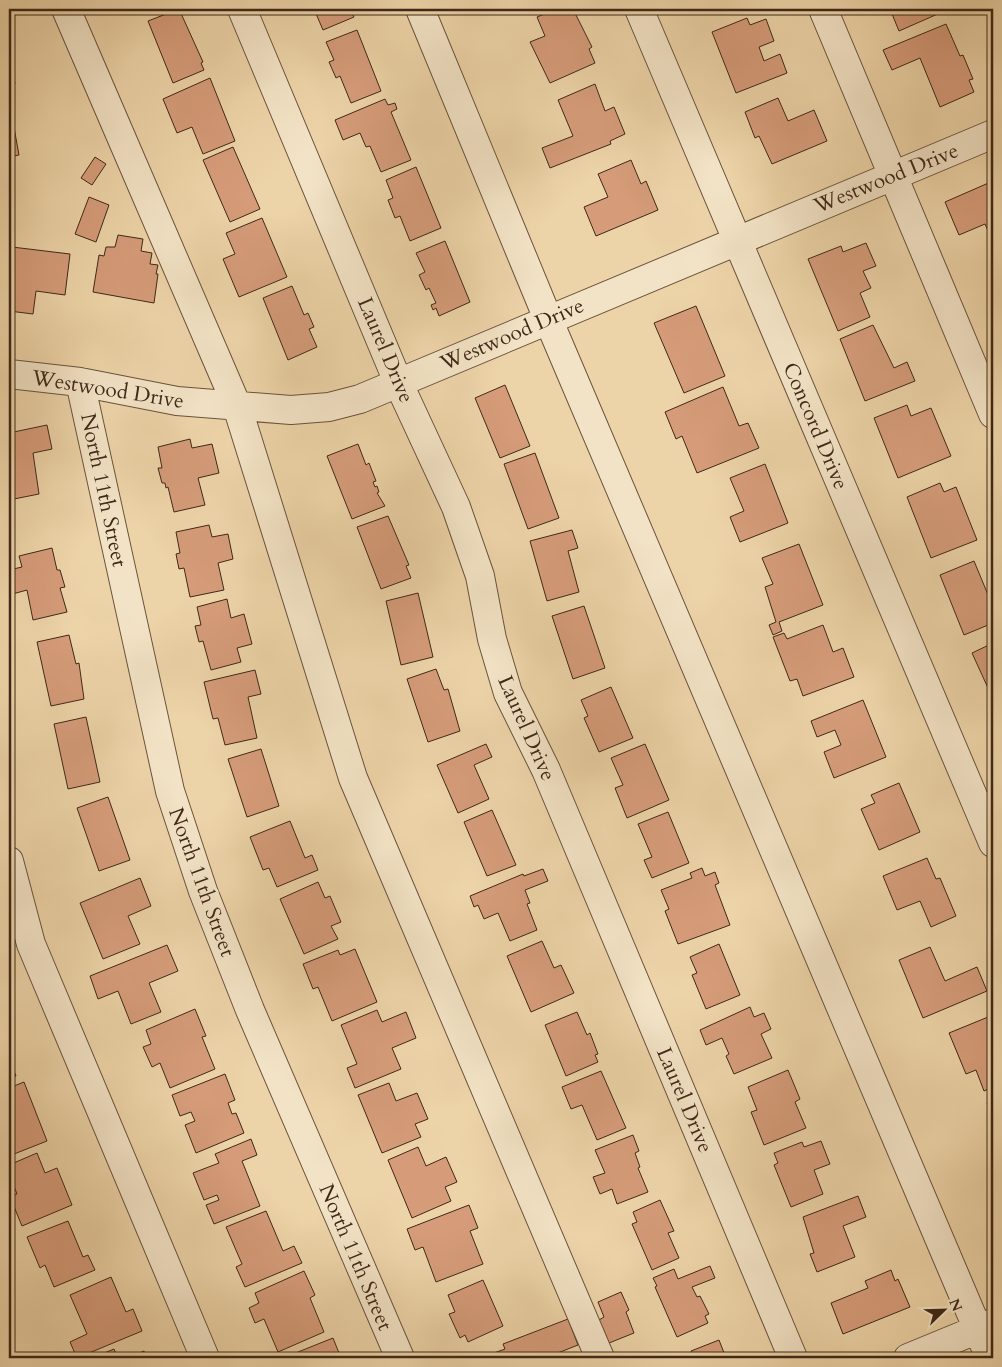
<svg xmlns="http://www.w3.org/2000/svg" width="1002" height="1367" font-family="Cardo,serif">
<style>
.building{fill:#d69c7a;stroke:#3f2818}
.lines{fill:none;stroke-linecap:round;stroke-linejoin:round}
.minor-casing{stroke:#6a533c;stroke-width:30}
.minor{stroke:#f3e3c6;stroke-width:28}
.labels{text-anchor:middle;stroke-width:5;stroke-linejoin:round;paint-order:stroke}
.street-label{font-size:21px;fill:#3f2818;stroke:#f3e3c6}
</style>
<rect width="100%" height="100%" fill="#edd4a8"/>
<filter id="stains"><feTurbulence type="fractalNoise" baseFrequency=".004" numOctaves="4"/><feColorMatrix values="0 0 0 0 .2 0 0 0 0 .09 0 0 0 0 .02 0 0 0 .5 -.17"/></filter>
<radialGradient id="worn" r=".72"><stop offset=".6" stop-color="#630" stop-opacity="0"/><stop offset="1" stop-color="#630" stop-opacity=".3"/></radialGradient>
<!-- building -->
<path class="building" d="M179,9L203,62L201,63L204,70L173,83L148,21Z
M314,9H350L354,17L323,30Z
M557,9H573L592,47L589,49L595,63L550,83L530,42L545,36L537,17Z
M890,9H938L940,13L899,31Z
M747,18L750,25L766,19L774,41L759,47L764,61L780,54L787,73L736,93L712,32Z
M946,24L960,56L963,55L973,79L969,80L974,92L940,107L920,58L892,70L883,50Z
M357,30L381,91L351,103L340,76L336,78L329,62L334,60L326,42Z
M9,55L15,84L9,85Z
M210,78L235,141L203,154L192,127L177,133L163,99Z
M595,84L605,111L614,107L625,134L610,141L611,144L550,168L542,148L573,136L558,100Z
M778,98L788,121L814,110L827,141L772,164L759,136L755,138L745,112Z
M385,99L388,105L395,103L397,109L391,112L411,160L381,172L370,146L366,147L360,133L343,140L335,120Z
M9,100L19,155L9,157Z
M233,147L260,209L230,222L203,160Z
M95,157L106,164L92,185L81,178Z
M631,160L641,184L646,181L658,210L596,236L584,207L608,197L598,174Z
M416,167L441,228L410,241L400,216L395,218L388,200L393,198L386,180Z
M993,181V231L989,233L985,224L959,235L945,202Z
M89,197L109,205L96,242L75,234Z
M262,218L287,277L239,297L223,259L235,254L226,233Z
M118,235L143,239L141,251L152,253L150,264L158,265L156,274H158L154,303L93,292L99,255L104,256L106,247H115Z
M445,241L470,302L439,316L436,308L433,310L431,305L436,303L429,288L426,290L419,275L425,272L416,253Z
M866,243L876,266L863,271L871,288L860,293L870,317L838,331L808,259L841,246L843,252Z
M12,247L70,254L65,295L36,291L33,314L9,311V271Z
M292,286L304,315L308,313L314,327L309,329L317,347L288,360L263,298Z
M696,306L725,376L684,393L654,323Z
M873,325L894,368L907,362L915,381L865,401L840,339Z
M505,385L530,446L500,458L475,398Z
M723,387L739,426L748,423L759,448L697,473L682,436L676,439L665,412Z
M907,405L911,416L931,408L951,456L898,478L874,418Z
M47,425L52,449L33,453L39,494L9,500V433Z
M190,439L192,448L212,444L219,473L198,478L205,505L174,512L168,487L166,488L165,483H162L158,468H162L158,447Z
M358,444L366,465L369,463L376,481L373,482L375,487L377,486L379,492L377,493L385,506L352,519L327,456Z
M535,453L559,518L528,529L504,464Z
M765,464L788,523L740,542L730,517L744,511L730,478Z
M940,483L944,492L956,487L977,540L931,558L907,497Z
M388,516L409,565L406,566L411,578L381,589L357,527Z
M209,525L212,537L228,534L233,559L218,563L224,590L190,597L184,568L179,569L176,554L180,553L176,532Z
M572,530L578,548L568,551L579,592L547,601L530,541Z
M799,544L823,605L779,622L782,631L773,635L769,625L776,622L765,587L773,584L762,558Z
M52,548L57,570H60L65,587L60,588L67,612L33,620L27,590L9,595V570L22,567L19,556Z
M974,561L991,602L993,601V623L964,635L940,575Z
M418,593L433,657L401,665L386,601Z
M227,599L231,618L244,614L252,644L237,648L241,662L211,670L203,641L199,642L195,626L201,625L197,607Z
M584,606L605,668L573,679L552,616Z
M823,625L833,652L843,648L854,677L803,696L797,679L790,681L773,637L784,633L787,639Z
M69,635L76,664L79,663L84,699L51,706L37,642Z
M993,643V699L972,653Z
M436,669L444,690L448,689L460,731L428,742L407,679Z
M255,670L261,694L248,697L257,738L225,745L218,718L213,719L204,682Z
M611,687L633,738L599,752L584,718L588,716L581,700Z
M863,700L886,757L834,778L824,752L841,745L835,730L817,737L811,721Z
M86,717L100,782L68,789L54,724Z
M486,744L492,757L474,765L489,799L458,813L437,765Z
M645,744L669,800L627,818L615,788L623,785L611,758Z
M261,749L279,806L247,817L228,759Z
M899,783L920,832L879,850L861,809L875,803L871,795Z
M108,797L130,860L99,871L77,808Z
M492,810L516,865L487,876L464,822Z
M668,812L689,863L652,878L644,860L652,857L638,824Z
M290,821L305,858L312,855L318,870L277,887L269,868L263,870L250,837Z
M927,858L936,879L940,878L956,916L931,927L920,901L897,910L883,876Z
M702,868L705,876L715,872L719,883L715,885L730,925L678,944L665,911L669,909L661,890L692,878L690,873Z
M543,869L548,881L525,890L530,903L527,904L537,930L510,941L498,913L484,919L478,905L474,907L470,896L523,874L524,876Z
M140,878L151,906L128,916L140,944L103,959L80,903Z
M318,882L325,898L330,896L341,922L331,926L338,939L304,954L280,899Z
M542,941L554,968L561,965L574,993L531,1012L507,956Z
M719,944L740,995L706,1009L692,975L697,973L690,957Z
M167,945L178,971L149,983L161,1012L131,1024L118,991L98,999L90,976Z
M930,947L945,981L977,967L987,991L923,1018L899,960Z
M355,949L377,1002L332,1021L318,987L313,989L303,964L338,950L340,955Z
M750,1007L754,1017L764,1013L771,1029L761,1034L772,1058L734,1074L726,1056L729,1054L722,1038L706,1045L700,1030Z
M195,1009L206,1036L202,1037L215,1069L170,1088L160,1063L152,1067L143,1047L151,1044L146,1030Z
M377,1010L382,1022L406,1012L416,1038L392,1048L401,1069L355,1088L347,1068L357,1064L341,1025Z
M577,1012L587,1035L590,1033L598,1054L595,1055L598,1062L566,1076L545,1025Z
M993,1015V1087L984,1091L976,1070L966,1074L949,1033Z
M9,1059L16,1076L9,1079Z
M788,1070L800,1099L795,1102L806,1128L764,1145L751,1112L757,1110L748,1087Z
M601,1071L626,1128L597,1140L582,1105L571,1109L562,1087Z
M225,1074L235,1100L228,1103L232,1114L236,1113L244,1133L196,1153L185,1125L195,1121L191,1112L180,1116L172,1095Z
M24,1082L47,1141L9,1156V1088Z
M389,1083L396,1101L417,1093L428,1119L415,1124L421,1137L382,1153L358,1095Z
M993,1100V1118L987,1103Z
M993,1133V1149L988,1135Z
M633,1135L639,1151L635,1153L640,1167L638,1168L648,1192L617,1204L612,1189L600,1194L593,1177L605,1173L595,1150Z
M251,1139L257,1155L242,1161L260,1206L214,1224L206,1205L219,1200L217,1195L204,1200L193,1173L219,1163L215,1154Z
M821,1141L830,1164L814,1170L823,1194L791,1207L774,1165L778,1163L774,1153L802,1142L804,1147Z
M418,1147L426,1166L446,1157L457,1182L445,1187L451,1201L412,1218L388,1160Z
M37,1153L45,1173L57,1168L72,1205L22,1226L10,1197L17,1194L9,1173V1165Z
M858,1196L866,1217L843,1226L855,1257L817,1272L810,1254L814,1253L803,1217Z
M660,1200L674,1231L668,1233L679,1258L652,1270L632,1224L637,1222L633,1212Z
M469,1205L478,1228L470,1231L483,1264L436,1282L423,1247L415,1250L407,1229Z
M266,1211L283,1251L294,1246L302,1263L245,1287L236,1267L242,1264L226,1227Z
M68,1221L83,1257L88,1255L95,1270L54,1287L45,1265L40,1268L27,1237Z
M710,1266L715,1278L692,1287L697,1297L700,1296L709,1314L705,1316L708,1323L677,1337L655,1287L657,1286L653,1278L674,1269L678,1279Z
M891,1270L895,1281L898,1279L910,1307L843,1334L831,1303L868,1288L865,1281Z
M304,1271L315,1295L310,1298L324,1332L278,1352L264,1319L255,1323L249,1308L259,1303L255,1293Z
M111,1277L126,1312L133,1309L142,1331L77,1358L70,1342L87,1334L70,1295Z
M483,1280L503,1326L468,1342L465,1335L460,1338L449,1314L455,1312L448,1295Z
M621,1292L629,1310L626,1312L634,1333L609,1343L599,1320L604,1317L598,1302Z
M568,1319L578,1345L545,1358H480L505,1349L503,1344Z
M333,1338L341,1358H283Z
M719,1340L726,1358H694L691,1351Z
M114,1349L118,1358H92Z
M144,1351L146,1358H127Z"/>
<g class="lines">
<!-- minor casing -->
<g class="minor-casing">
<path id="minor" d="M66,9L237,406L353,778L600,1358
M242,9L398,382L456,507L480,576L492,639L508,693L546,770L793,1358
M420,9L548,319L990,1358
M639,9L993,843
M823,9L993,414
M9,374L80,382L177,401L291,410L329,407L360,399L993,134
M80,382L170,791L203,891L250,1010L400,1358
M9,861L31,944L205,1358
M908,1358L993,1323"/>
</g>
<!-- minor -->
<use href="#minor" class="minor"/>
</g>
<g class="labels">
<!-- street labels -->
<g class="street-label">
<text transform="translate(886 178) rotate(-22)" y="7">Westwood Drive</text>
<text transform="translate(512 334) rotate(-23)" y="7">Westwood Drive</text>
<text transform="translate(386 350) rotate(67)" y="7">Laurel Drive</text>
<text transform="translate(108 389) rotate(9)" y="7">Westwood Drive</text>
<text transform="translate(816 426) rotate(67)" y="7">Concord Drive</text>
<text transform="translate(104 490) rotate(78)" y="7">North 11th Street</text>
<text transform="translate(527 728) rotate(66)" y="7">Laurel Drive</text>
<text transform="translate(202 882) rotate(70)" y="7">North 11th Street</text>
<text transform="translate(685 1100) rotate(67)" y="7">Laurel Drive</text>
<text transform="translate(356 1257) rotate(67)" y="7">North 11th Street</text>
</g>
</g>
<!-- margin -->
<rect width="1002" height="1367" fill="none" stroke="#edd4a8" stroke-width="30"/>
<rect x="10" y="10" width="982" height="1347" fill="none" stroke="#3f2818" stroke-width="2.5"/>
<rect x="15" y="15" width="972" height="1337" fill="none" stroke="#3f2818"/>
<!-- north arrow -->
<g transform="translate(944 1310) rotate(67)" stroke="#f3e3c6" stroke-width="4" paint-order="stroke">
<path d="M0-4L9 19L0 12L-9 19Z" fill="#3f2818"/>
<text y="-8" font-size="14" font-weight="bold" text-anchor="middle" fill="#3f2818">N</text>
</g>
<rect width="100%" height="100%" filter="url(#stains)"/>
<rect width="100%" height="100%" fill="url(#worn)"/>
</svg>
